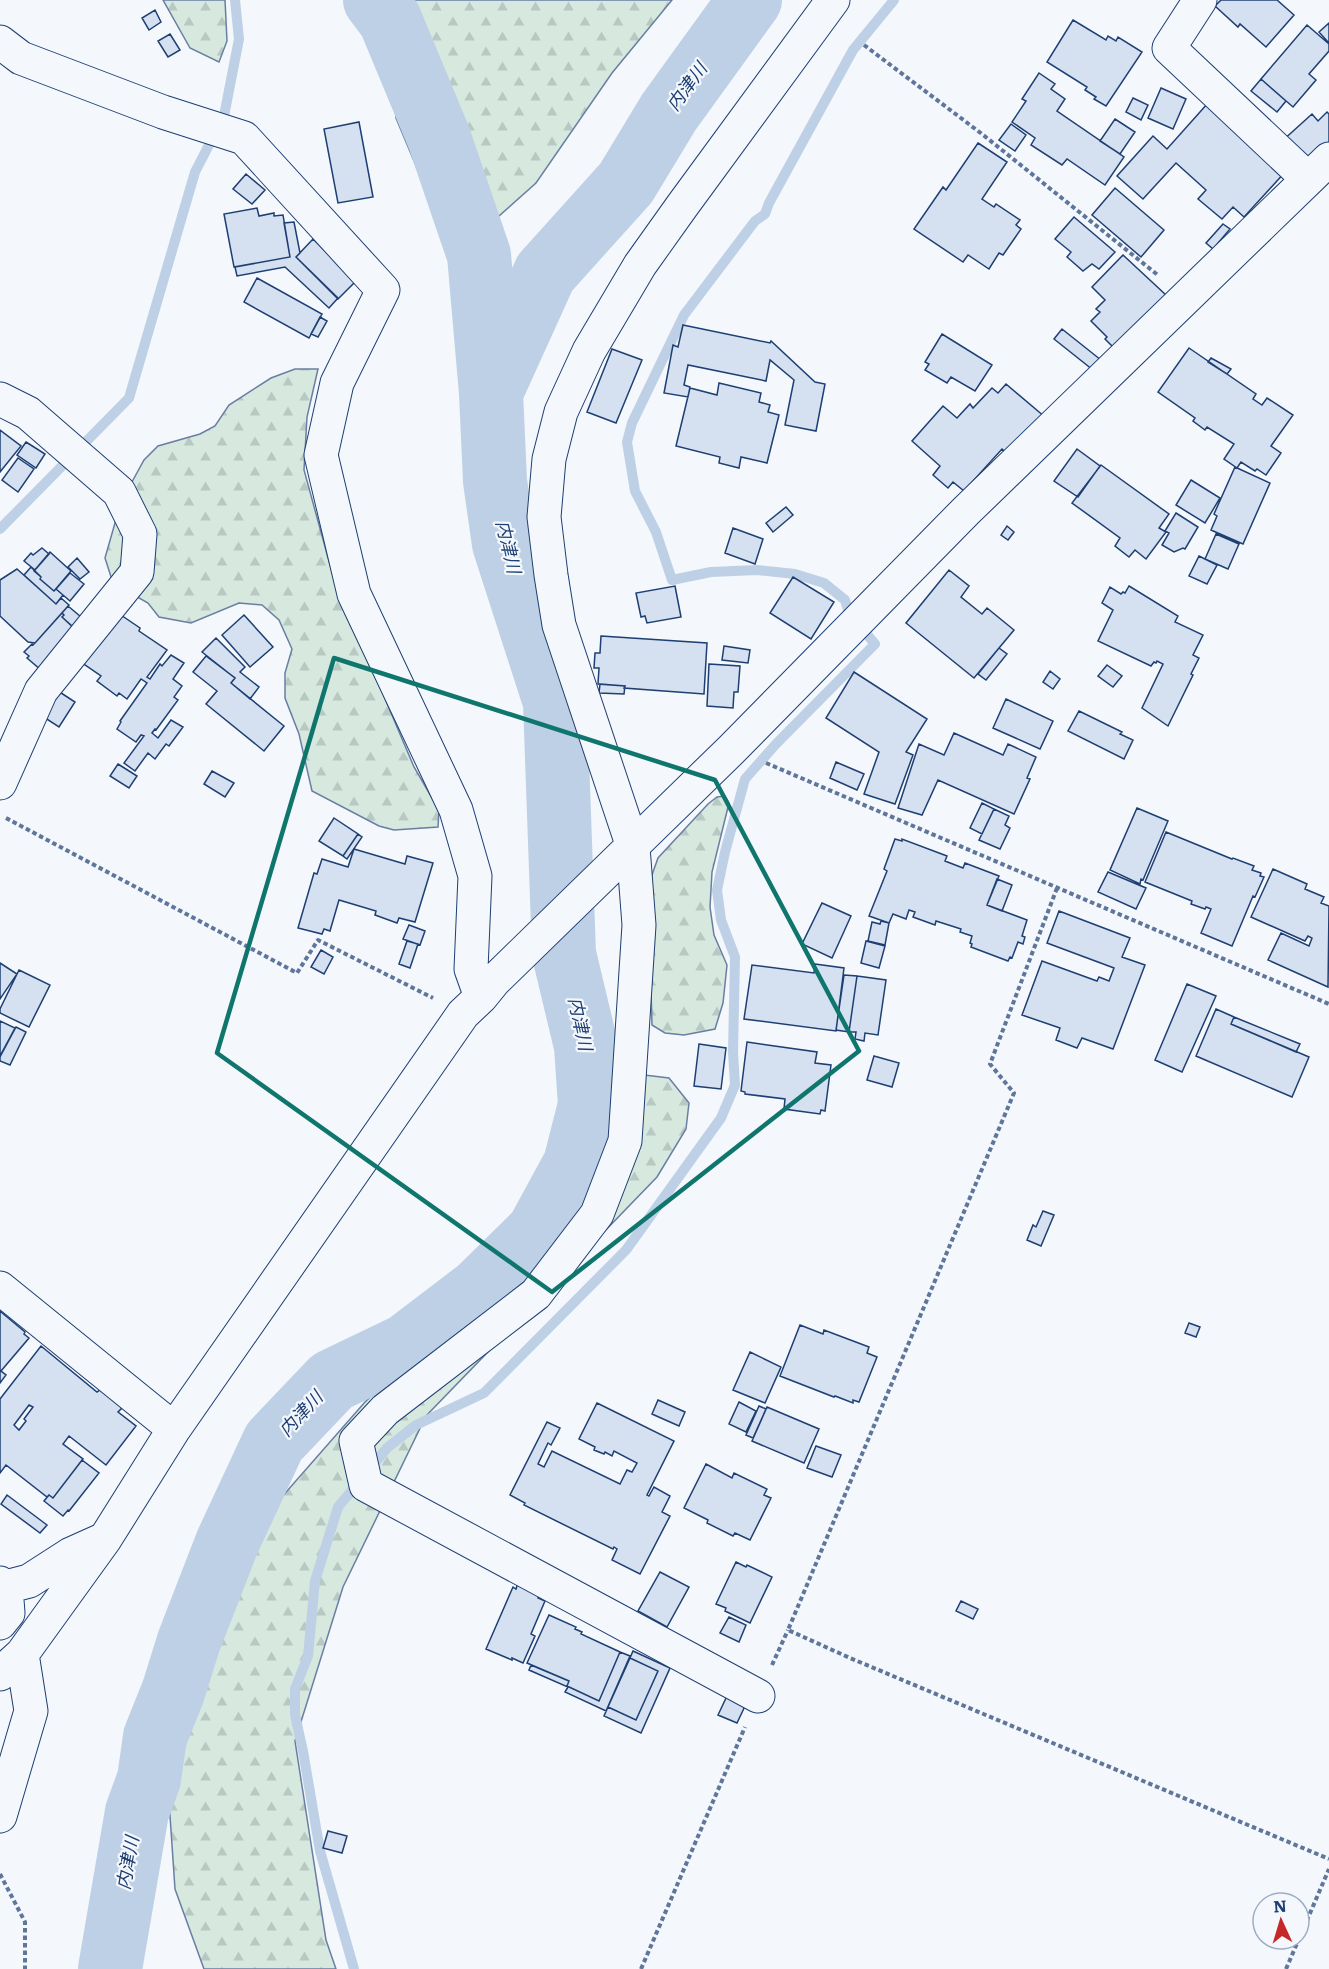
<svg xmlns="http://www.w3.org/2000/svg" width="1329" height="1969" font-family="Literata,'Noto Sans JP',serif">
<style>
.forest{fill:url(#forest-firs);stroke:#687fa3;stroke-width:1.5}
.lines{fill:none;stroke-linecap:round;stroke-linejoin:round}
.stream{stroke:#bed0e5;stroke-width:10}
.river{stroke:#bed0e5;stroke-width:64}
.building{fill:#d5e0f0;stroke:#1d3f73;stroke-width:1.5;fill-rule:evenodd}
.minor-casing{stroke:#1d3f73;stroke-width:35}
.path{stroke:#5e769c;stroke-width:4;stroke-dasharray:4.5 3;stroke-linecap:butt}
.minor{stroke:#f4f7fb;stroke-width:33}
.marked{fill:none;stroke:#0f766e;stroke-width:4.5;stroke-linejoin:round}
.labels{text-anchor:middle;stroke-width:4.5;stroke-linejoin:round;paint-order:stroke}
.water-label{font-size:18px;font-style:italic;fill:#1d3f73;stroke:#f4f7fb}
</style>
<defs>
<pattern id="forest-firs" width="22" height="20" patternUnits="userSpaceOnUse" patternTransform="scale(1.5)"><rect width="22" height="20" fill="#d7e8df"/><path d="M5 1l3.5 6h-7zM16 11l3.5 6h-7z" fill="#b8c8c3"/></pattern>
</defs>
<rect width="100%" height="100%" fill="#f4f7fb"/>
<!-- forest -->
<path class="forest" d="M163,0H225L227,41L219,62L190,48Z
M385,0H672L612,73L536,183L490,224L440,223L396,118Z
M295,369H318L307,417L304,470L333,576L414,767L439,810L438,827L394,830L379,826L312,791L299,734L285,698V673L292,649L279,620L262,605L239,603L191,623L159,617L148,603L113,583L105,558L121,502L144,460L158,446L200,434L215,426L229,405L271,378Z
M725,796L729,803L712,872L710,907L714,935L727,965L723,1003L715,1029L684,1035L665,1033L652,1025L648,886L658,858L708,804L717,797Z
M636,1074L669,1078L689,1103L686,1129L657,1177L426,1416L343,1587L295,1741L326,1940L336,1969H204L175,1889L166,1757L238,1547L365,1402L466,1306L538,1211L603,1087Z"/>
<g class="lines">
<!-- stream -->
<path class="stream" d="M0,529L129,398L195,172L224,116L239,39L235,0
M369,1470L387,1448L416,1425L484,1393L626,1250L721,1118L735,1085L733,1052L735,957L721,920L717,890L725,852L745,779L776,744L875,644L849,613L845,600L824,583L795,574L757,570L711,572L672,580L656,532L635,491L627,442L632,423L684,315L755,221L765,214L769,203L853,50L894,0
M354,1969L320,1851L303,1751L295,1715V1689L308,1656L315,1581L338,1507L359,1482"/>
<!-- river -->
<path class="river" d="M492,390L545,273L626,183L669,112L750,0
M110,1969L137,1812L149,1779L155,1737L173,1692L189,1641L227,1543L274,1442L332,1381L407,1345L479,1290L538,1232L575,1164L590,1105L586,1046L564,954L555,702L504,544L495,481L491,393L479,255L439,138L390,20L375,0"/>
</g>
<!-- building -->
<path class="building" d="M1221,0H1277L1294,15L1266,47L1240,24L1238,27L1215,6Z
M155,10L161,22L149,30L142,18Z
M1073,20L1106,40L1108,36L1116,41L1118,37L1142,52L1106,106L1094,99L1096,97L1085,90L1087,87L1047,62Z
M1329,23V43L1319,32Z
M1307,25L1329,44V51L1309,74L1316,80L1293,107L1261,79Z
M170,34L180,50L168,57L158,41Z
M1039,73L1055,84L1051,89L1065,99L1057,111L1124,157L1105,185L1067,159L1062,165L1031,145L1035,138L1012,122L1026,101L1022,99Z
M1261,79L1286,101L1277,112L1251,91Z
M1161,88L1186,99L1173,129L1148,118Z
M1133,98L1148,105L1141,120L1126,112Z
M1208,103L1286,171L1244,217L1233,207L1222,219L1198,199L1206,190L1176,163L1143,199L1117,176L1153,136L1167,149Z
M1327,112L1329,114V145L1304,167L1281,142L1312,114L1318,121Z
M1115,119L1135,132L1120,154L1100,141Z
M359,122L373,197L338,203L324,129Z
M1011,124L1026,135L1015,151L999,140Z
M978,143L1007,162L982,199L994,207L996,204L1020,220L1016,225L1021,229L1003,255L999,253L989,269L968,255L963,262L914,229L943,187L946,190Z
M246,174L265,190L252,204L233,189Z
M1115,188L1164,230L1141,257L1092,215Z
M257,208L259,216L274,213V216L283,215L290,257L234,267L224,214Z
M1074,217L1115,252L1099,269L1092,264L1083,271L1067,257L1071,252L1055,239Z
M294,222L300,253L296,257L338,298L329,308L285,267L237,276L235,267L290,257L284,223Z
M1223,224L1230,229L1213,249L1206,243Z
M313,239L356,281L338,299L296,257Z
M1123,255L1166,295L1115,349L1105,339L1107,337L1091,321L1100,312L1096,309L1105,300L1092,287Z
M257,278L322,314L309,338L244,302Z
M320,317L327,321L318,337L311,334Z
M683,325L770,343L771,341L815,382L825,384L816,431L785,425L794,380L770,360L766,381L688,365L684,385L690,387L688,397L664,393L673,345L678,347Z
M1062,329L1101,360L1093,370L1054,339Z
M942,334L992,365L975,391L951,377L947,383L925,370L929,364L925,362Z
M1189,348L1256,394L1253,399L1262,405L1267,398L1293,415L1271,446L1281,453L1266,475L1257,469L1255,471L1241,462L1237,468L1224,459L1234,444L1207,427L1205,430L1193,421L1195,418L1158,392Z
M612,349L642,360L616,423L587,412Z
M1211,358L1231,369L1227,374L1208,362Z
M719,383L761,393L759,402L770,405L768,412L779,415L767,463L741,457L739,468L719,463L720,457L676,446L690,388L717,395Z
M1006,384L1045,417L1010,456L1002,449L964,491L953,482L948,488L933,475L940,466L912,441L943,406L957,418L970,404L973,408L992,388L998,393Z
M0,430L21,446L0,472Z
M26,442L45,454L36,468L17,455Z
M1077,449L1100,466L1078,497L1054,481Z
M18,458L34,469L18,492L2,480Z
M1101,465L1169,514L1159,528L1166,532L1146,559L1135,550L1129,557L1115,546L1120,538L1072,503Z
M1235,467L1270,483L1243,544L1211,530L1217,516L1214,514Z
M1191,480L1220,498L1205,523L1176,505Z
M786,507L793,515L773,532L766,523Z
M1176,513L1198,527L1185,549L1183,548L1174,552L1162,545L1169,533L1165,531Z
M1007,526L1014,532L1008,540L1001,535Z
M733,528L763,539L755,564L725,553Z
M1216,534L1239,544L1228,569L1205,559Z
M42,548L49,554L35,570L24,561L31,553L33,555Z
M50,552L71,571L54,591L40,579L41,577L34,571Z
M1199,556L1217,565L1207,584L1189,576Z
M77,558L89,572L80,579L68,567Z
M31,567L41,577L40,579L54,591L56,589L63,595L56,604L24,575Z
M17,569L56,604L61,598L69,605L35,643L28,642L0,616V580Z
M949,570L969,586L961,597L982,614L987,608L1014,630L974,678L906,623Z
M70,573L84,584L70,601L56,589Z
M793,577L834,602L811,639L770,613Z
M675,586L681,617L647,623L645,616L641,617L636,593Z
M1129,586L1178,616L1175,622L1203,635L1193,655L1199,658L1191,674L1193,675L1168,726L1142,708L1163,664L1157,661L1156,663L1154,662L1151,666L1098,641L1113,610L1102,603L1110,587L1121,594L1123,592L1125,593Z
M68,606L87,622L78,632L62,617L64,615L62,613Z
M115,611L140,628L139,631L167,650L147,677L150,679L160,664L162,666L171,655L184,663L173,679L182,686L174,697L178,700L156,730L155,729L152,733L158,738L171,720L183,727L169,746L166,744L155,759L148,753L135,771L124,763L144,736L141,735L136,742L117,729L121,722L120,721L147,683L141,679L127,699L119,693L117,696L97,681L101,676L78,660Z
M62,613L64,615L62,617L82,635L41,670L27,658L29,656L24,652L32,644L33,645L35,643Z
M244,615L273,647L250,667L222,635Z
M601,636L707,643L704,694L624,688L625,686L598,684L599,668H594L595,653H600Z
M216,638L245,667L240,672L259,687L250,699L231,683L235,678L202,652Z
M724,646L750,650L748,663L722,660Z
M999,648L1007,654L986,680L978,674Z
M206,656L235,678L231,683L284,726L264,751L206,704L217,691L193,672Z
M709,664L740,666L738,692H734L733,708L707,706Z
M1107,665L1122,676L1113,687L1098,676Z
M1050,671L1060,679L1053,689L1043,682Z
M854,672L927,719L906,752L913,755L895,804L864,794L879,752L826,718Z
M600,684L625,686L624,694L599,693Z
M55,689L75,702L59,727L39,714Z
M1006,699L1053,721L1040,749L993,728Z
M1079,711L1122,732L1120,734L1133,740L1124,759L1068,731Z
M954,733L1003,755L1008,744L1036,757L1027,778L1030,779L1014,814L938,780L922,815L898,808L919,744L944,755Z
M836,762L864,774L857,790L830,778Z
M118,764L137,776L129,788L110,776Z
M212,771L234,783L225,797L204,784Z
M982,803L994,809L982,834L970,828Z
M1137,808L1168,821L1143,880L1141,879L1140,884L1110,870Z
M994,809L1009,816L1005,825L1010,828L1000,849L979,840Z
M334,818L358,834L343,856L319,841Z
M1166,832L1232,859L1233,858L1254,866L1252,870L1261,873L1260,876L1264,877L1255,897L1253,896L1232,946L1201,933L1211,909L1206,907L1205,909L1191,904L1192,901L1145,882Z
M358,834L362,837L347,859L343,856Z
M895,839L902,841V839L947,856L945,861L963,868L965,863L999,876L987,905L1027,920L1022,936L1025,937L1023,944L1018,942L1012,958L1010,957L1008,961L971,947L972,944L970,943L972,936L960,932L961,929L936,921L935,925L913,917L915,912L909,910L906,919L893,914L889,923L869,916L887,871L884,869Z
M354,849L405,864L407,856L433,863L415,922L399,918L397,923L375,915L376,911L339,900L330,931L324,929L322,934L298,928L314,873L317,874L322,859L348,867Z
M1273,869L1307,884L1305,889L1324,897L1321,903L1329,906L1328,987L1268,960L1281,933L1309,946L1312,938L1308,936L1305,941L1251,917Z
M1108,872L1146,888L1136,909L1098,892Z
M997,879L1012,885L1002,911L987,905Z
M822,903L851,916L832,958L802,944Z
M1059,911L1130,938L1122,957L1145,965L1113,1049L1082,1038L1077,1048L1056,1040L1060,1028L1022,1015L1042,961L1097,981L1099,977L1109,981L1114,968L1047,943Z
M881,921L889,923L885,945L868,941L872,922L880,924Z
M409,925L425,931L420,945L403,939Z
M407,941L418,944L410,968L399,964Z
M866,941L885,946L879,968L861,963Z
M321,950L333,957L324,974L311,967Z
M0,963L17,974L0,999Z
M815,964L844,968L836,1031L744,1019L752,965L814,973Z
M19,970L50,985L29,1027L0,1013V1009Z
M844,975L857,976L849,1032L836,1030Z
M857,976L886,980L878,1035L865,1033L864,1041L855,1039L856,1032H849Z
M1187,984L1216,996L1182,1072L1155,1060Z
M1216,1009L1234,1017L1231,1024L1309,1057L1292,1097L1196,1056Z
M1234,1017L1300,1044L1296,1052L1231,1024Z
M0,1021L15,1028L0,1056Z
M16,1027L26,1032L10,1065L0,1061V1057Z
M747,1042L817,1052L815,1063L831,1065L825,1111L821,1110L820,1114L784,1109L785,1099L745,1094V1092L741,1091Z
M699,1044L726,1048L721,1089L694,1086Z
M874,1056L899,1063L892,1087L867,1080Z
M1043,1211L1054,1215L1041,1246L1027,1240L1033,1225L1036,1227Z
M0,1311L25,1332L24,1334L29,1338L1,1371L6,1375L0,1383Z
M1189,1323L1200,1327L1196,1337L1185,1333Z
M800,1325L823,1334L824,1330L869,1347L867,1353L877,1357L859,1402L853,1400V1403L835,1396L834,1397L780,1376Z
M41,1346L97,1392L100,1390L123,1407L118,1412L136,1426L106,1465L69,1436L63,1444L83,1459L53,1498L49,1495L47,1497L6,1465L0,1473V1399ZM29,1405L33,1407L24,1419L26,1421L19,1430L14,1425Z
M750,1352L781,1367L765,1403L733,1390Z
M658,1400L685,1412L679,1426L652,1414Z
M739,1402L756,1411L746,1432L729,1424Z
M597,1403L674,1441L647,1495L649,1496L654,1487L670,1496L662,1512L670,1516L640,1574L612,1560L617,1549L614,1547L613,1549L524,1505L525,1503L510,1495L547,1422L560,1428L551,1445L548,1443L538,1464L544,1467L552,1451L620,1484L627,1470L632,1472L637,1463L614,1451L612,1456L605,1452L604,1454L594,1450L595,1447L579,1439Z
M759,1406L766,1409L753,1438L746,1435Z
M767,1407L819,1429L804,1463L752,1441Z
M816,1446L841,1455L832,1477L807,1468Z
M82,1460L99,1473L69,1511L68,1510L63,1516L44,1501L49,1495L53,1498Z
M706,1464L732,1478L734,1473L767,1489L764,1495L771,1498L750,1540L735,1533L733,1536L707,1523L708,1520L684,1508Z
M7,1495L47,1525L40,1533L1,1504Z
M736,1562L746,1567L747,1565L772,1577L750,1623L725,1611L726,1608L716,1604Z
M660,1572L689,1587L667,1627L638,1611Z
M518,1583L541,1593L538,1598L545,1601L531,1634L535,1636L523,1663L512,1658V1660L486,1649L513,1587L516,1589Z
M961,1601L978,1609L973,1619L956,1611Z
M549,1615L576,1627L575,1629L582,1632L581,1634L620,1652L599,1701L567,1686L569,1681L527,1663Z
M729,1617L746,1625L739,1642L720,1633Z
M633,1651L670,1668L641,1733L604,1716L608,1707L636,1720L658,1671L630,1658Z
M620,1652L630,1656L606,1711L565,1692L568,1687L529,1670L531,1665L569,1681L567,1686L599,1701Z
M630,1658L658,1671L636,1720L608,1707Z
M727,1696L746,1704L737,1723L718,1715Z
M328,1831L347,1836L342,1853L323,1848Z"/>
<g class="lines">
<!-- minor casing -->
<g class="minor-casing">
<path id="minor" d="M1200,0L1169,48L1308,179
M0,42L21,58L163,112L244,138L383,290L337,383L321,455L354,594L456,810L475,876L471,969L481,997
M0,399L28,413L119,492L140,534L137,572L41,691L0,783
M0,1288L174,1429
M0,1583L6,1587L8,1613L0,1623
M6,1587L29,1581L71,1554L100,1541
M0,1674L22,1654L105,1539L174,1429L463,1014L481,997L494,981L732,749L966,511L1329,159
M758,1696L366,1485L356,1441L385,1410L536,1294L597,1214L625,1141L639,925L633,847L559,625L551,575L544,517L549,459L561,412L589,351L640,265L682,206L833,0
M0,1816L31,1711L22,1654"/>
</g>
<!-- path -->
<path class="path" d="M864,45L982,134L1159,276
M766,763L1329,1004
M6,818L297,973L318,940L433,998
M1057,888L990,1064L1014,1093L788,1630L850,1658L1329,1859
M772,1665L788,1630
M0,1874L25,1922V1969
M641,1969L745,1727
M1286,1969L1329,1869"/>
<!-- minor -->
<use href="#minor" class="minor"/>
</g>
<!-- marked area -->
<path class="marked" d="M334,658L715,780L859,1051L552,1292L217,1053Z"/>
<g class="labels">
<!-- water labels -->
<g class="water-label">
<text transform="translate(687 87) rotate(-54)" y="6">内津川</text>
<text transform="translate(508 547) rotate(77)" y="6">内津川</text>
<text transform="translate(580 1024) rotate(78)" y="6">内津川</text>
<text transform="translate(301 1414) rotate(-47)" y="6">内津川</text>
<text transform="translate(128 1863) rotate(-80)" y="6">内津川</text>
</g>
</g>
<!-- north arrow -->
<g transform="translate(1281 1921) rotate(356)"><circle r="28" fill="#f4f7fb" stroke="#9eadc5" stroke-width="1.5"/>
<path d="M0-4.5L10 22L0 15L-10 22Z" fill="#c62828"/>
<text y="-9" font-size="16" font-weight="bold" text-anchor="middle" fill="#1d3f73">N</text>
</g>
</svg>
